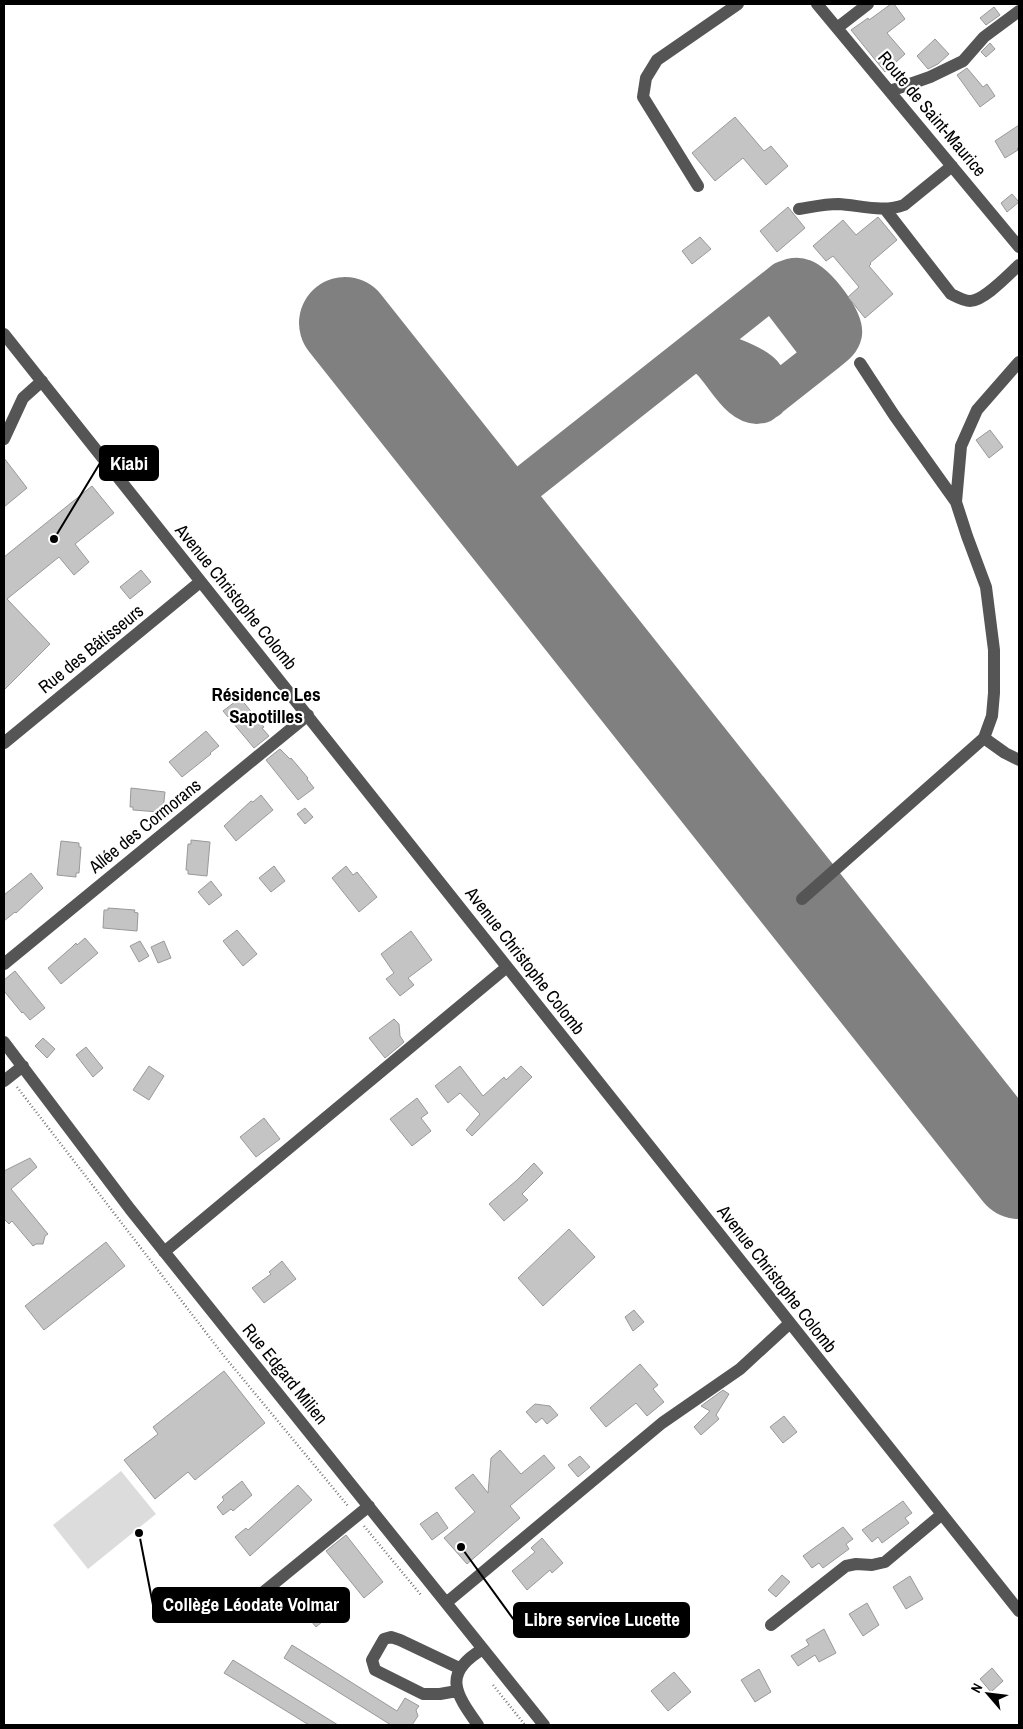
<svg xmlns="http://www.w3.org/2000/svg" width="1023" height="1729" font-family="'Archivo Narrow',sans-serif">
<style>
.green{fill:#dcdcdc}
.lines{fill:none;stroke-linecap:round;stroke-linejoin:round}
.taxiway{stroke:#808080;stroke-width:38}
.runway{stroke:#808080;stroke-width:92}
.building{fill:#c4c4c4;stroke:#999}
.path{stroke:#777;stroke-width:2.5;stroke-dasharray:1 2.5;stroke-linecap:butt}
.minor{stroke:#555;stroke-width:12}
.labels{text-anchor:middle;stroke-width:4.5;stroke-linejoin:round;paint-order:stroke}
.street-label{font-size:18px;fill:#000;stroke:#fff}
.neighbourhood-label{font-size:19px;font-weight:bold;fill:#000;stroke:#fff}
.leader{fill:none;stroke:#000;stroke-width:2}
.callout-dot{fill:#000;stroke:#fff;stroke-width:2}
.callout{fill:#000;stroke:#000;stroke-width:2}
.callout-label{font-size:19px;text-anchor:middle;font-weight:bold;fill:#fff}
</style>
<rect width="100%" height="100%" fill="#fff"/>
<!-- green -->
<path class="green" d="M121,1471L156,1514L88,1569L53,1525Z"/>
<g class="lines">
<!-- taxiway -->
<path class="taxiway" d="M345,323C370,282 380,356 382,370
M712,349C727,355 757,364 765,376C770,383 769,392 768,400
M692,353C697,354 702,355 707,358C723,370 739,411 762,404L828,352
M463,471C483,489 495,498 522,487L784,280C790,278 796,275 803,278C817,283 846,320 843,334C841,343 834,347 828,352L818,349L779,298L772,294H767
M518,541C511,517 511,509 522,487"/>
<!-- runway -->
<path class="runway" d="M345,323L1019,1173"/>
</g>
<!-- building -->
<path class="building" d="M891,4H894L905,19L887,33L905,54L885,72L851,30L868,18L869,20Z
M994,7L1000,15L986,25L980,18Z
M935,39L949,54L938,64L928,69L917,56Z
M990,43L995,49L986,57L981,52Z
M967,68L983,87L987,84L995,96L980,107L957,75Z
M735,117L764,151L771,146L788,166L766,185L743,158L715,181L692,153Z
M1019,125V147L1017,149L1018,150L1005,158L995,141Z
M1012,194L1019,202L1007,212L1001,203Z
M788,207L805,228L777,252L760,231Z
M878,217L897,240L870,263L871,264L869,266L893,294L865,318L848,297L859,287L833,256L826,261L813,246L843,220L856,235Z
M700,237L711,249L692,264L682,251Z
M990,430L1003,447L989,458L976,440Z
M4,458L27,488L4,507Z
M92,486L114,513L75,544L89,562L74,575L59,557L7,599L50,644L4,690V557Z
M141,570L151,582L130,599L120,587Z
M240,698L264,727L262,728L269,736L254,748L223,711Z
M206,731L219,746L210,753L211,754L182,777L169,762Z
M280,749L290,759L291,758L308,778L307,779L314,788L298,800L266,760Z
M131,788L165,792L163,810H160L159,812L133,810V807H130Z
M261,795L273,810L236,841L224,826L251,801L253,802Z
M305,808L313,817L305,824L297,814Z
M191,840L210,842L207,876L188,874V870H186L188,844H191Z
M61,841L79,843V847H81L79,873H76V877L57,875Z
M274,866L285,881L271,892L259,878Z
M346,866L353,875L357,872L377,897L359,912L332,878Z
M31,873L43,888L16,913L15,912L4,921V895Z
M211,881L222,895L209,905L198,892Z
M108,908L135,910L134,912L138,913L137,931L103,928L104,910H108Z
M237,930L257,954L243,966L223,941Z
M411,931L432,960L408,978L414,985L400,996L386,979L394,973L381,954Z
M85,938L98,953L61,984L48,968L72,947L76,943L77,945Z
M140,941L149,956L139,962L130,946Z
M164,941L171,958L158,963L151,947Z
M15,971L45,1008L30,1020L23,1012L22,1013L4,991V980Z
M394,1019L399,1024L400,1036L404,1042L385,1058L369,1038Z
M43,1038L55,1049L47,1058L35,1046Z
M86,1047L103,1068L93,1077L76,1055Z
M149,1066L164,1076L149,1100L133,1090Z
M460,1066L483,1096L504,1077L506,1080L521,1066L532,1077L472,1136L466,1130L480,1114L460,1093L448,1103L435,1086Z
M417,1098L428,1113L421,1118L431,1131L412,1146L390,1119Z
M264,1118L280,1139L256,1157L240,1137Z
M30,1158L37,1167L11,1189L48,1234L45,1236L43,1244H36L33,1246L12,1221L9,1224L4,1219V1171Z
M534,1163L543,1173L522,1194L528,1200L504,1221L489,1204L517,1180Z
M569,1229L595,1257L543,1306L518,1278Z
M106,1242L125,1266L44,1330L25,1306Z
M282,1261L296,1279L264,1303L252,1288L271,1274L269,1272Z
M634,1310L644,1322L633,1331L625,1317Z
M640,1364L658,1385L653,1389L664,1402L647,1416L636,1403L606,1427L590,1408Z
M224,1371L265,1423L195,1480L188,1472L155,1499L124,1460L158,1434L153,1427Z
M723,1390L729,1394L716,1415L719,1419L701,1435L694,1427L710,1411L701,1406Z
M535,1404L550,1406L558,1415L547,1424L542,1418L536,1423L526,1412Z
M784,1416L797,1432L783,1443L770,1427Z
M500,1450L521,1474L544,1455L555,1468L510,1506L520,1518L467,1564L444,1538L475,1512L455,1488L473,1474L488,1493L491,1458Z
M580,1456L590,1467L578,1477L568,1465Z
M242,1481L252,1495L233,1511L231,1509L223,1515L217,1507L224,1500L222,1497Z
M298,1485L312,1500L250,1556L235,1537L246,1528L248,1530Z
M903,1501L912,1513L905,1518L909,1523L882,1543L878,1537L872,1542L862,1530Z
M437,1512L448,1528L432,1540L420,1524Z
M843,1527L853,1539L846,1544L849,1549L823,1568L819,1563L812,1568L803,1556Z
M346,1535L383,1582L364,1598L326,1551Z
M542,1538L563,1563L552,1573L550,1570L527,1590L512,1571L535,1552L531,1548Z
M782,1575L790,1582L776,1597L768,1590Z
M910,1576L923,1599L906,1609L893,1587Z
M327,1601L335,1611L316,1627L307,1616Z
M867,1603L879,1625L863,1636L849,1614Z
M824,1629L836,1653L819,1662L815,1655L798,1666L791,1656L809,1645L806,1640Z
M292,1645L397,1711L405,1698L419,1706L416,1710L418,1716L412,1725H391L284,1658Z
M233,1660L338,1725H309L244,1685L224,1673Z
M992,1668L1003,1681L991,1692L980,1679Z
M759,1669L771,1692L755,1702L741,1680Z
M674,1672L691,1692L668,1711L651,1691Z"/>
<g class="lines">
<!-- path -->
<path class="path" d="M17,1087L224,1356L348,1506
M364,1526L421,1595
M493,1685L525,1725"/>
<!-- minor -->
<path class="minor" d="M817,4L1019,247
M837,28L868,4
M890,91L930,77L963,61L984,37L1019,11
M698,186L643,97L646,78L657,60L738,4
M799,209C812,207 825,204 838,204C859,205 883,213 904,205L952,166
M885,209L951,294C957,297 964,301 970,301C984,301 1009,274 1019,265
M4,334L1019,1611
M860,363L894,415L956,502
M4,439L23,398L42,381
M984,738L1005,753L1019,760
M4,743L200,582
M802,899L984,738L992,716L994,693V650L986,587L967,536L956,502L961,446L977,410L1019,362
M4,964L308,715
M4,1042L130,1209L544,1725
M4,1081L23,1066
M164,1252L507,967
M446,1603L662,1423L740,1369L790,1323
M245,1607L369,1506
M771,1625L846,1566L856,1564L872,1565L885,1562L941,1515
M457,1691L440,1694H423L375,1670L372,1660L384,1639L391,1637L400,1640L459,1668
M478,1725C455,1693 442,1673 483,1649"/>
</g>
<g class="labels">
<!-- street labels -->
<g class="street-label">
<text transform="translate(932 114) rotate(50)" y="6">Route de Saint-Maurice</text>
<text transform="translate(236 597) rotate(51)" y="6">Avenue Christophe Colomb</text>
<text transform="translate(91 649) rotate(-39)" y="6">Rue des Bâtisseurs</text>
<text transform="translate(145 826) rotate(-39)" y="6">Allée des Cormorans</text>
<text transform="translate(525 961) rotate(52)" y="6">Avenue Christophe Colomb</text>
<text transform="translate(777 1279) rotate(52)" y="6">Avenue Christophe Colomb</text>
<text transform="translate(285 1374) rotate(51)" y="6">Rue Edgard Milien</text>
</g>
<!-- neighbourhood labels -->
<g class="neighbourhood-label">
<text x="266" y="701">Résidence Les<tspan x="266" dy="22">Sapotilles</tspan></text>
</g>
</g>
<!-- callouts -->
<path class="leader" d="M54 539L100 463M139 1533L153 1605M461 1547L514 1620"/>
<g class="callout-dot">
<circle cx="54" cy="539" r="5"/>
<circle cx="139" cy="1533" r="5"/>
<circle cx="461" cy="1547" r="5"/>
</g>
<g class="callout">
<rect x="100" y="446" width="58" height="34" rx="5"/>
<rect x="153" y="1588" width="196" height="34" rx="5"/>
<rect x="514" y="1603" width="175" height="34" rx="5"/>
</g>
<g class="callout-label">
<text x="129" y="470">Kiabi</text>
<text x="251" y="1611">Collège Léodate Volmar</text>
<text x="602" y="1626">Libre service Lucette</text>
</g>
<!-- border -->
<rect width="1023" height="1729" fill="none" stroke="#000000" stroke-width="10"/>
<!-- north arrow -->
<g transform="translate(988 1694) rotate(298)" stroke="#ffffff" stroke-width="4" paint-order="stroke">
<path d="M0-4L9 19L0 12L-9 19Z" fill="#000000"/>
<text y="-8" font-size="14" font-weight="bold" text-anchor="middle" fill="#000000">N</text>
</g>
</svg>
